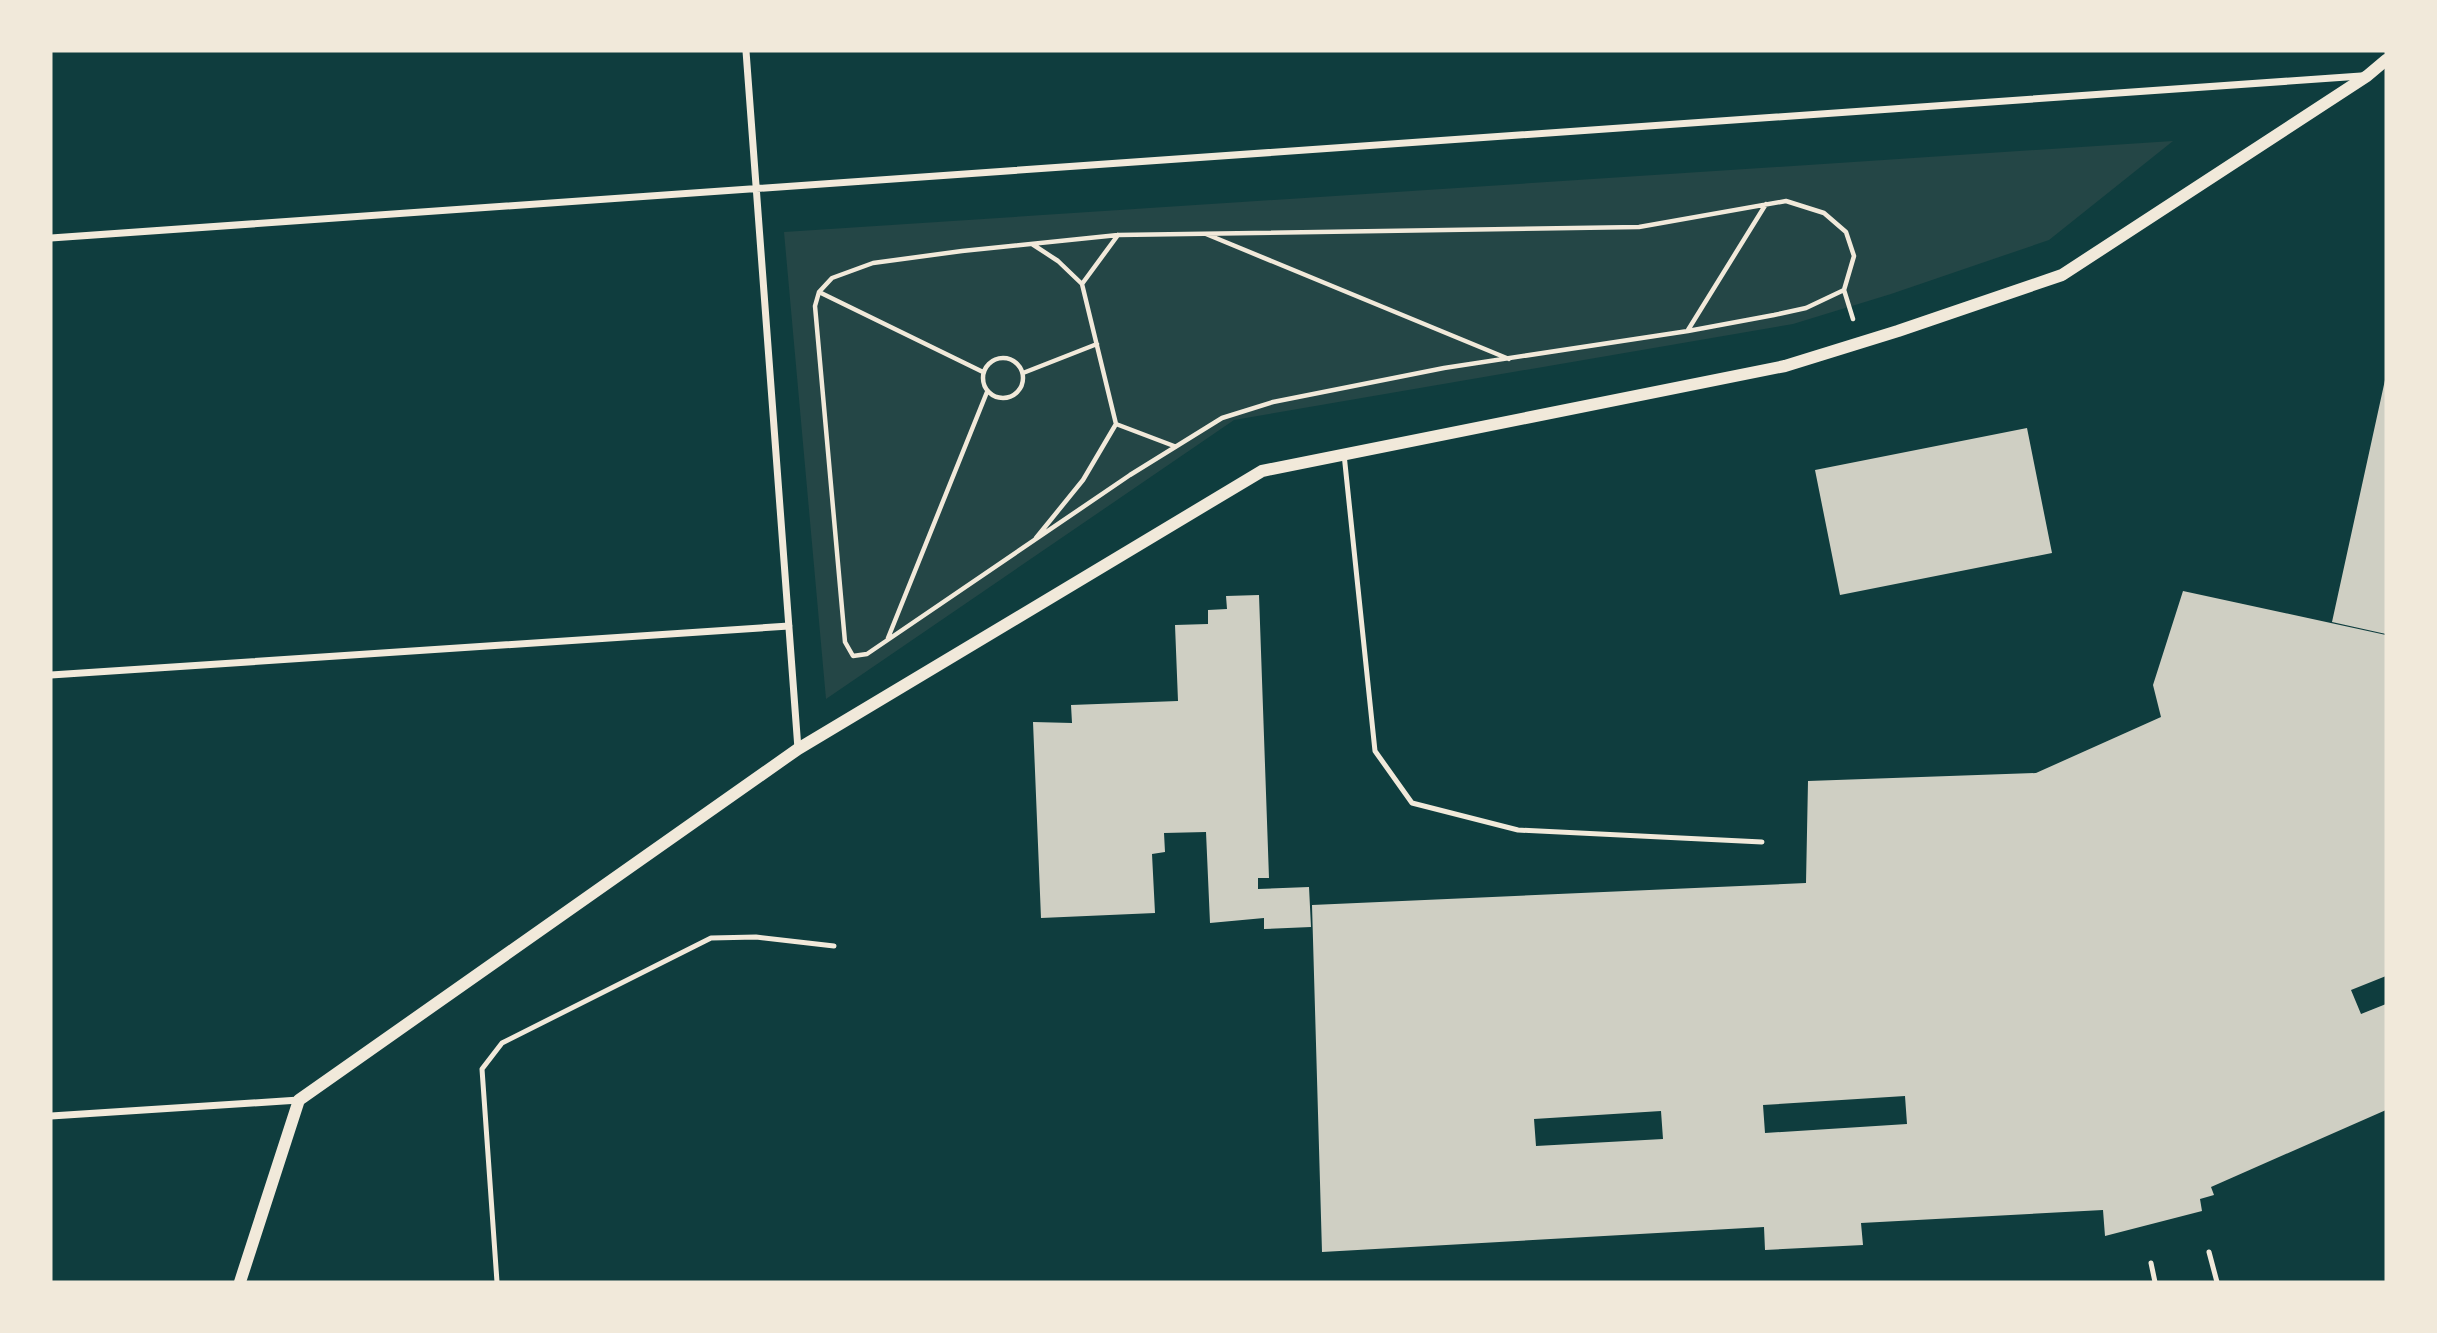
<svg xmlns="http://www.w3.org/2000/svg" width="2437" height="1333" font-family="'DM Sans',sans-serif">
<style>
.green{fill:#244646}
.building{fill:#cfcfc3;fill-rule:evenodd}
.lines{fill:none;stroke-linecap:round;stroke-linejoin:round}
.path{stroke:#f1e9da;stroke-width:4.5}
.service{stroke:#f1e9da;stroke-width:5}
.minor{stroke:#f1e9da;stroke-width:7}
.tertiary{stroke:#f1e9da;stroke-width:12}
</style>
<rect width="100%" height="100%" fill="#0f3d3e"/>
<!-- green -->
<path class="green" d="M2173,141L2049,240L1891,294L1793,324L1234,420L826,699L784,232Z"/>
<!-- building -->
<path class="building" d="M2385,380H2386V634L2332,622Z
M2027,428L2052,553L1840,595L1815,470Z
M2183,591L2386,635V976L2351,990L2361,1014L2386,1004V1110L2211,1187L2214,1195L2200,1199L2202,1211L2105,1236L2103,1210L1861,1223L1863,1245L1765,1250L1764,1227L1322,1252L1312,905L1806,883L1808,781L2036,773L2161,717L2153,685ZM1905,1096L1907,1124L1765,1133L1763,1105ZM1661,1111L1663,1139L1536,1146L1534,1119Z
M1259,595L1269,878H1258V889L1309,887L1311,927L1264,929V918L1210,923L1206,832L1164,833L1165,852L1152,854L1155,913L1041,918L1033,722L1072,723L1071,705L1178,701L1175,625L1208,624V610L1227,609L1226,596Z"/>
<g class="lines">
<!-- path -->
<path class="path" d="M1786,201L1824,213L1846,232L1854,256L1844,290L1806,308L1774,315L1688,331L1444,368L1273,402L1222,418L1130,475L867,654L853,656L845,642L815,306L819,292L832,278L873,263L962,251L1118,235L1639,227Z
M1206,234L1509,359
M1032,244L1058,261L1082,284L1116,424L1083,480L1036,538
M1082,284L1118,235
M1844,290L1853,319
M819,292L983,372
M1688,330L1766,204
M983 378a20 20 0 1 1 40 0a20 20 0 1 1-40 0Z
M1023,373L1097,344
M1116,424L1174,446
M888,638L987,392"/>
<!-- service -->
<path class="service" d="M1344,454L1375,751L1412,803L1518,830L1762,842
M2209,1252L2217,1282
M2151,1263L2155,1282
M497,1282L482,1069L502,1043L711,938L756,937L834,946"/>
<!-- minor -->
<path class="minor" d="M746,51L798,749
M51,238L2361,76
M51,675L789,626
M51,1116L299,1100"/>
<!-- tertiary -->
<path class="tertiary" d="M240,1282L299,1100L798,749L1262,471L1785,366L1898,331L2062,275L2367,76L2386,60"/>
</g>
<!-- border -->
<rect width="2437" height="1333" fill="none" stroke="#f1e9da" stroke-width="105"/>
</svg>
